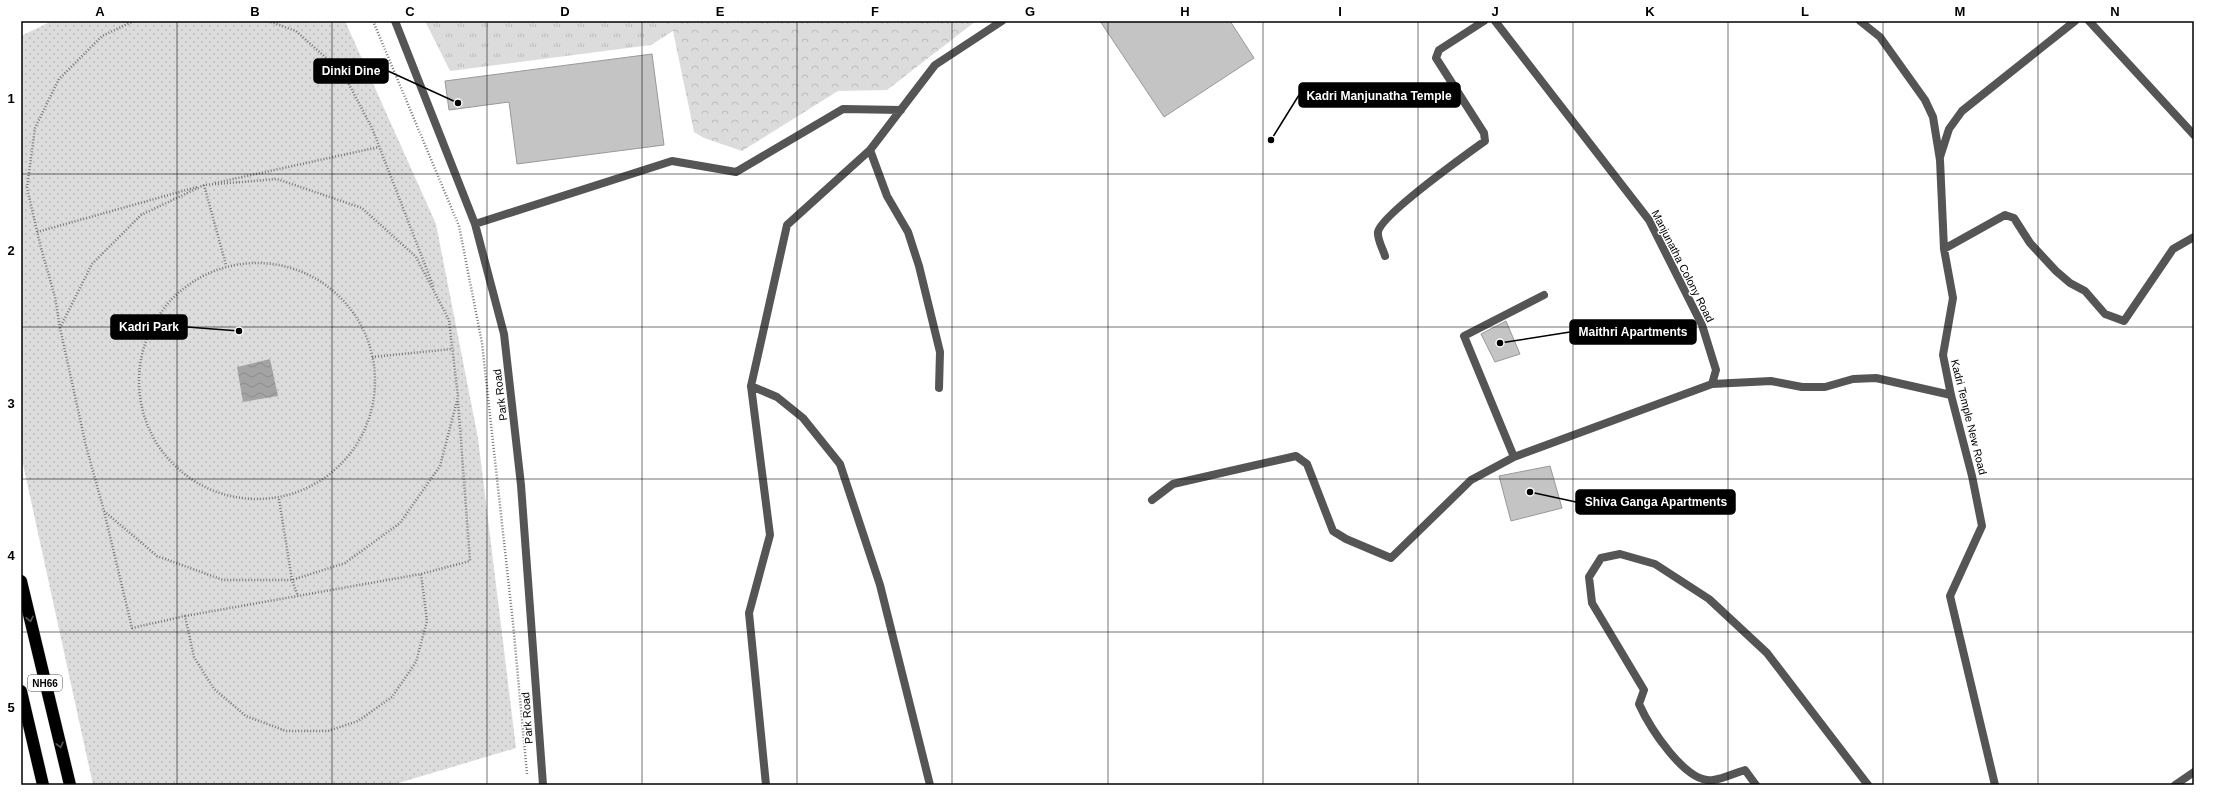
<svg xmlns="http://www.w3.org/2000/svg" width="2215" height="806" font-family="Arial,sans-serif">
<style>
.grass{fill:url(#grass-tufts)}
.forest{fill:url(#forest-crowns)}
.park{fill:url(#park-dots)}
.water{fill:url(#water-waves)}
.building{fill:#c4c4c4;stroke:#999}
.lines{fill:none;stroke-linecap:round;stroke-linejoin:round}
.highway-casing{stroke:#dbdbdb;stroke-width:13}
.path{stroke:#777;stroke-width:2.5;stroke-dasharray:1 2;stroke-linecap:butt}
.street{stroke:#555;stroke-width:8}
.highway{stroke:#000;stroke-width:12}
.oneway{stroke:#595959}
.grid{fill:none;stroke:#000;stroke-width:1;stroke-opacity:0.55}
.labels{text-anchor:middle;stroke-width:3;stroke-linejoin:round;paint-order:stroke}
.shield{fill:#fff;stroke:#4c4c4c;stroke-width:1}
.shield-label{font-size:10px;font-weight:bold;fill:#000}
.street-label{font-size:11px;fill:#000;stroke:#fff}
.leader{fill:none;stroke:#000;stroke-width:1.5}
.callout-dot{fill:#000;stroke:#fff;stroke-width:1.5}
.callout{fill:#000;stroke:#000;stroke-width:1.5}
.callout-label{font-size:12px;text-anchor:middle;font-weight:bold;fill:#fff}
.neatline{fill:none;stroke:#000;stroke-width:1.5}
.grid-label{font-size:13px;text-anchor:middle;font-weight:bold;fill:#000}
</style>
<defs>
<pattern id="grass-tufts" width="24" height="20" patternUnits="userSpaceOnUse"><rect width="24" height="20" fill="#dcdcdc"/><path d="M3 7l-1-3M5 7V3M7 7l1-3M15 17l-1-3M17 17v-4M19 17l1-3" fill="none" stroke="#bbb"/></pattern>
<pattern id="forest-crowns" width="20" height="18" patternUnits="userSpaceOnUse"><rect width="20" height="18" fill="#dcdcdc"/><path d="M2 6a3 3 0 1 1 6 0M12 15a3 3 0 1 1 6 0" fill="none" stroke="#bbb"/></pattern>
<pattern id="park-dots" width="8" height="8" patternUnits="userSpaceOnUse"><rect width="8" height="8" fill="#dcdcdc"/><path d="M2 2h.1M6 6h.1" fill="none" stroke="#bbb" stroke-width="1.8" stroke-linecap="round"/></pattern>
<pattern id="water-waves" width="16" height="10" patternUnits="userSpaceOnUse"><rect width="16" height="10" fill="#a3a3a3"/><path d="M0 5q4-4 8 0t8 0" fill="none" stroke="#8b8b8b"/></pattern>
</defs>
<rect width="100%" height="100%" fill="#fff"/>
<!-- grass -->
<path class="grass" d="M425,21H669L673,31L651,45L450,71Z"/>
<!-- forest -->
<path class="forest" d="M663,21H976L887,90L838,91L742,151L704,138L694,132L673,31Z"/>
<!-- park -->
<path class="park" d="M52,21H345L436,224L478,438L516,748L392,785H93L21,455V36Z"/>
<!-- water -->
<path class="water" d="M270,359L278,396L243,402L237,367Z"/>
<!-- building -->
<path class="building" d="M1100,21H1230L1254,58L1164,117Z
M652,54L664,145L517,164L509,102L449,110L445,81Z
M1506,321L1520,354L1495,362L1481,334Z
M1550,466L1562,508L1511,521L1499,476Z"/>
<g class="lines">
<!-- highway casing -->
<g class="highway-casing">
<path id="highway" d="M21,581L70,785
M21,691L43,785"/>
</g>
<!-- path -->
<path class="path" d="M268,21L296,31L343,73L372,128L434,288
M373,21L459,226L482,343L513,623L527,774
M215,183L379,147
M204,185L226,265
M37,232L197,187
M139 381a118 118 0 1 1 236 0a118 118 0 1 1-236 0Z
M60,328L55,297L41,248L27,188L35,128L59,79L102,36L134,21
M372,357L452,349
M279,499L292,580L298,596
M104,511L157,556L223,580H292L345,563L400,523L440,466L458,397L449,320L416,257L362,208L277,179L204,185L141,215L92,264L60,328L86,446L104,511L132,628L185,616L194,657L214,689L246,716L286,731H328L358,721L392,697L416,662L427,621L421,574
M185,616L421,574L470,561L458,401"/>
<!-- street -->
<path class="street" d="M395,21L475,224L504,334L521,485L543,785
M1860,21L1880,37L1925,100L1933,117L1940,160L1944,249L1953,298L1943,355L1951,395L1972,476L1982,526L1950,596L1995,785
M2089,21L2194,135
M1940,157L1949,129L1962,111L2075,21
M475,224L672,161L736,172L843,109L901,110
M1944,249L2005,215L2014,218L2030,243L2056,271L2070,283L2085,291L2105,314L2124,321L2173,249L2194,237
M1385,256C1383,249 1377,239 1378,232C1381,215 1467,154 1485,141L1484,133L1436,58L1439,50L1484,21
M1712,384L1771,381L1802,387H1825L1853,379L1876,378L1951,395
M751,386L777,397L803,418L840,464L880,585L930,785
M939,388L940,352L919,266L908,232L887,196L870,150L935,65L1002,21
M1514,457L1464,336L1544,295
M1152,500L1173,484L1296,456L1307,464L1333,531L1346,539L1391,558L1471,480L1514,457L1712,384L1716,370L1702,325L1649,220L1495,21
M766,785L749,613L770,535L751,386L787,225L870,150
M1756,785L1745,770C1735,773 1723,779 1713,780C1685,784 1649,726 1639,704L1644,690L1592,603L1589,577L1601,558L1620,554L1655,564L1709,599L1767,653L1868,785
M2175,785L2194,772"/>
<!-- highway -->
<use href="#highway" class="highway"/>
</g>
<!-- one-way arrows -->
<defs><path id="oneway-chevron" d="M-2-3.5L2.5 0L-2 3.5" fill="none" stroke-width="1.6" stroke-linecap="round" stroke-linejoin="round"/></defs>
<g class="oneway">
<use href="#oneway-chevron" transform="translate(30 619) rotate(77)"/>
<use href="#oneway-chevron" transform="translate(60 745) rotate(77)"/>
</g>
<!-- grid -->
<path class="grid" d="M177,21V785M332,21V785M487,21V785M642,21V785M797,21V785M952,21V785M1108,21V785M1263,21V785M1418,21V785M1573,21V785M1728,21V785M1883,21V785M2038,21V785M21,174H2194M21,327H2194M21,479H2194M21,632H2194"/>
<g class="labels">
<!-- shield labels -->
<rect class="shield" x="28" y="675" width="34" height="16" rx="3"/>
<g class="shield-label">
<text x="45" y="687">NH66</text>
</g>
<!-- street labels -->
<g class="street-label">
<text transform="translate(1683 266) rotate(63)" y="4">Manjunatha Colony Road</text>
<text transform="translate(500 395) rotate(-97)" y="4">Park Road</text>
<text transform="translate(1969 417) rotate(76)" y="4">Kadri Temple New Road</text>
<text transform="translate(527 718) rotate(-94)" y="4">Park Road</text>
</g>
</g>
<!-- callouts -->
<path class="leader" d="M458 103L388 71M1271 140L1299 95M239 331L187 327M1500 343L1570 332M1530 492L1576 502"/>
<g class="callout-dot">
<circle cx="458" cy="103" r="4"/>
<circle cx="1271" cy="140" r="4"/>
<circle cx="239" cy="331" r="4"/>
<circle cx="1500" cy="343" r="4"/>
<circle cx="1530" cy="492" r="4"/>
</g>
<g class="callout">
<rect x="314" y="59" width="74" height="24" rx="4"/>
<rect x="1299" y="83" width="161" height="24" rx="4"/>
<rect x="111" y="315" width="76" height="24" rx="4"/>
<rect x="1570" y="320" width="126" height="24" rx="4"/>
<rect x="1576" y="490" width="159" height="24" rx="4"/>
</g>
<g class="callout-label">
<text x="351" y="75">Dinki Dine</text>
<text x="1379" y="100">Kadri Manjunatha Temple</text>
<text x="149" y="331">Kadri Park</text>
<text x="1633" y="336">Maithri Apartments</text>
<text x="1656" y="506">Shiva Ganga Apartments</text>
</g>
<!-- border -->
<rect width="2215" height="806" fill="none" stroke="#ffffff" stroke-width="44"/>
<rect x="22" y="22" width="2171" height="762" class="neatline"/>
<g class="grid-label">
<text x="100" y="16">A</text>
<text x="255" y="16">B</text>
<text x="410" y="16">C</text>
<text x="565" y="16">D</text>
<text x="720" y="16">E</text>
<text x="875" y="16">F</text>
<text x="1030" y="16">G</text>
<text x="1185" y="16">H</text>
<text x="1340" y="16">I</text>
<text x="1495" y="16">J</text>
<text x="1650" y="16">K</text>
<text x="1805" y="16">L</text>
<text x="1960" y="16">M</text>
<text x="2115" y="16">N</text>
<text x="11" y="103">1</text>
<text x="11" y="255">2</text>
<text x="11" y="408">3</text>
<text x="11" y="560">4</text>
<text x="11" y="712">5</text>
</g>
</svg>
